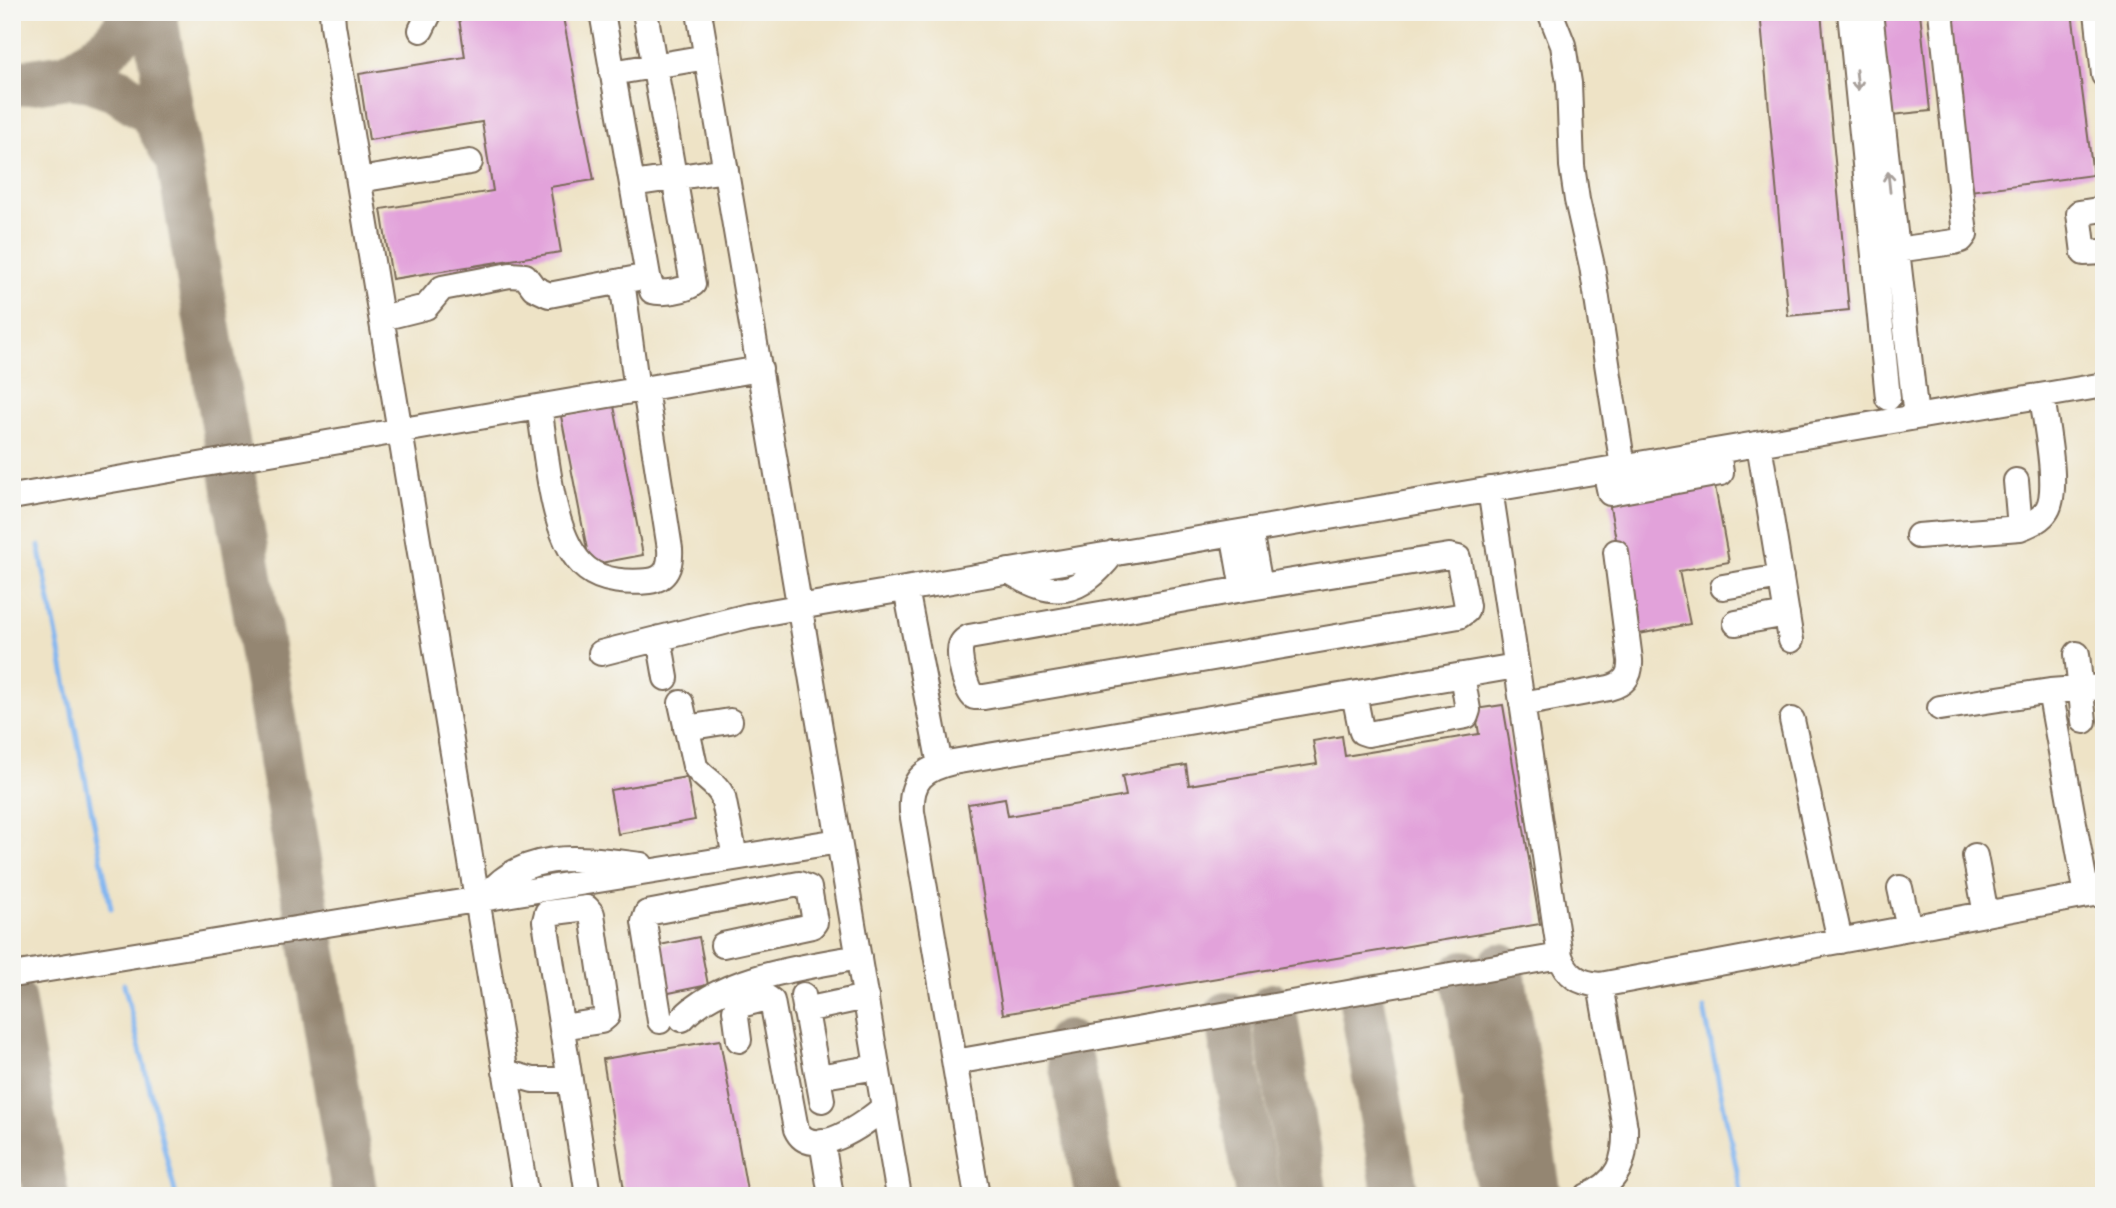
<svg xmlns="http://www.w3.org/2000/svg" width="2116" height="1208" font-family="Sriracha,sans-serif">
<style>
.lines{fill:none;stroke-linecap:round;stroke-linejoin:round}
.stream{stroke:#82b6f0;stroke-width:5}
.taxiway{stroke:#948672;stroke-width:46}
.building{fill:#e2a2da}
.minor-casing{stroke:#7a6b59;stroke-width:28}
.minor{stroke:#fff;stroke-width:24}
.oneway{stroke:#a79f9a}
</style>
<rect width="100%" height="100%" fill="#f6f6f2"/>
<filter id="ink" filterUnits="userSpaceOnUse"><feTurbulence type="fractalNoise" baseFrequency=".0143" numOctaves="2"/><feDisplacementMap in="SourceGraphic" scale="14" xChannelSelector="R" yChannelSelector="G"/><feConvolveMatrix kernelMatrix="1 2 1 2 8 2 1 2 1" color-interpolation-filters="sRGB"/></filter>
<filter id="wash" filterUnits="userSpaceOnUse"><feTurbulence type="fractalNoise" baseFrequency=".00686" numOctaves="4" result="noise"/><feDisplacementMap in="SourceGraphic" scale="28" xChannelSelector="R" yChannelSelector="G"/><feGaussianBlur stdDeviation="1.57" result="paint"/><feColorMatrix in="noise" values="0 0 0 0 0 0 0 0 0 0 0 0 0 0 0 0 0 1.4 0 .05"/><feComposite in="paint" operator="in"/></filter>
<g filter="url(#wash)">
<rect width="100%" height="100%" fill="#eee3c6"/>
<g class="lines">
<!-- stream -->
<path class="stream" d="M12,388L16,422
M39,546L111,908
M124,984L176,1196
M1704,1009L1742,1196"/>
<!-- taxiway -->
<path class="taxiway" d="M154,12L355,1196
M67,76C97,59 118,44 134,12
M12,84L67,76L91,79L116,89L151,112L173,151
M1501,966L1539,1196
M1464,973L1500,1196
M1360,991L1396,1196
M12,998L46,1196
M1273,1006L1305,1196
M1227,1015L1258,1196
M1067,1043L1098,1196"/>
</g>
<g id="blocks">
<!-- building -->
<path class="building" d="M458,12H562L594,180L550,187L561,252L392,279L381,209L493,191L482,122L369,140L359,74L465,57Z
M1760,12H1821L1849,310L1788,316Z
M1881,12H1920L1930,111L1892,115Z
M1948,12H2072L2093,175L1970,191Z
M614,406L643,555L590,565L561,416Z
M1714,481L1729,562L1679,571L1690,624L1634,635L1609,502Z
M1503,705L1540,924L1003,1014L968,804L1005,798L1008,816L1126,796L1122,776L1186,765L1189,785L1317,764L1313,741L1342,736L1345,756L1479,734L1475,709Z
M687,777L695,820L618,834L610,790Z
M699,937L708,985L664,994L655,946Z
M720,1040L748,1196H625L603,1059Z"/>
</g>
</g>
<g filter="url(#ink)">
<use href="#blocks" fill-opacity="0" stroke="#7a6b59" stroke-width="2"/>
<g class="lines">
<!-- minor casing -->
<g class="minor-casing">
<path id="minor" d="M332,12L333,25L526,1196
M602,12L648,276L652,291C662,294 685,291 693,284L645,12
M699,12L899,1196
M1550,12L1563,45L1569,83L1572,166L1577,200L1592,266L1623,467
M1850,12L1888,398
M1870,12L1916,417
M2097,12L2104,75
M421,30L430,12
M612,73L707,57
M359,180L470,162
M632,184L726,170
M2104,209L2079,213L2084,253L2104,252
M1882,252L1954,242L1961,240L1965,235L1941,12
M622,281L637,390
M382,318L426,307L442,288L510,275L525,276L534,288L549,295L648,276
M539,407C547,452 550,540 587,569C603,582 630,583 649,581C667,579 671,565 670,549L645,389
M1759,444L1791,640
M1605,470L1610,493L1721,473L1718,451
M2016,481L2020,528
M1490,489L1560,956C1567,976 1579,983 1600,985L2104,892
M12,497L760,369
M1250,530L1260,586
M1233,533L1243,589
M1918,536L2020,528C2030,524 2041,520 2047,510C2060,490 2045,421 2042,396
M1449,556L1458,558L1467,606L1466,611L1459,616L984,697H974C966,691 957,655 961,645C963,640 965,640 969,637L1243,589Z
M1009,571C1055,600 1079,596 1113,553
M1723,587L1781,577
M906,589L940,765
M1736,623L1787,614
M659,638L666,678
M601,653L748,616L799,607L2104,385
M2077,654L2084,721
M2050,691L2087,895
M1354,694L1361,729L1362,732L1368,734L1466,716L1468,710L1462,675
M681,703L695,766C703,779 716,782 723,797L735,857
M1522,704L1609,688C1624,684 1631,676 1630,660L1616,552
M1940,708L2050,691L2104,687
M1792,720L1840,941
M686,728L730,721
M1975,856L1986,914
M1900,888L1909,928
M485,898C524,847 584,858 641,865
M12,975L839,841
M803,995L822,1100
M805,1010L866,997
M682,1019C720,977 805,967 859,957
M660,1021L644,922L647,913L799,884L809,888L815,922L812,926L723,945
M562,1027L601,1021L607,1016L592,914L587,908L547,913L545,921C559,1012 574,1104 588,1196
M739,1040L735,1010L737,1006L768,998L772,1001L796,1129C811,1163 867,1123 884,1107
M955,1062L1560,956
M505,1072L533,1080H570
M818,1077L877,1067
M822,1141L831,1196
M977,1196L912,812C910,780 923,769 953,762L1516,666
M1587,1196C1619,1182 1626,1161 1625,1128L1600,985"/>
</g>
<!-- minor -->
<use href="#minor" class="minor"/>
</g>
<!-- one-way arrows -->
<defs><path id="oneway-shaft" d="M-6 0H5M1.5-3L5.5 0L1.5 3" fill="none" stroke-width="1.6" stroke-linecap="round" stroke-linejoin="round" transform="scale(1.75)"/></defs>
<g class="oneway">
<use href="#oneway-shaft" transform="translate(1857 80) rotate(84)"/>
<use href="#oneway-shaft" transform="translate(1889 182) rotate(-96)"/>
</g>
</g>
<!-- margin -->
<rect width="2116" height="1208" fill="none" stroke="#f6f6f2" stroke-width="42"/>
</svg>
